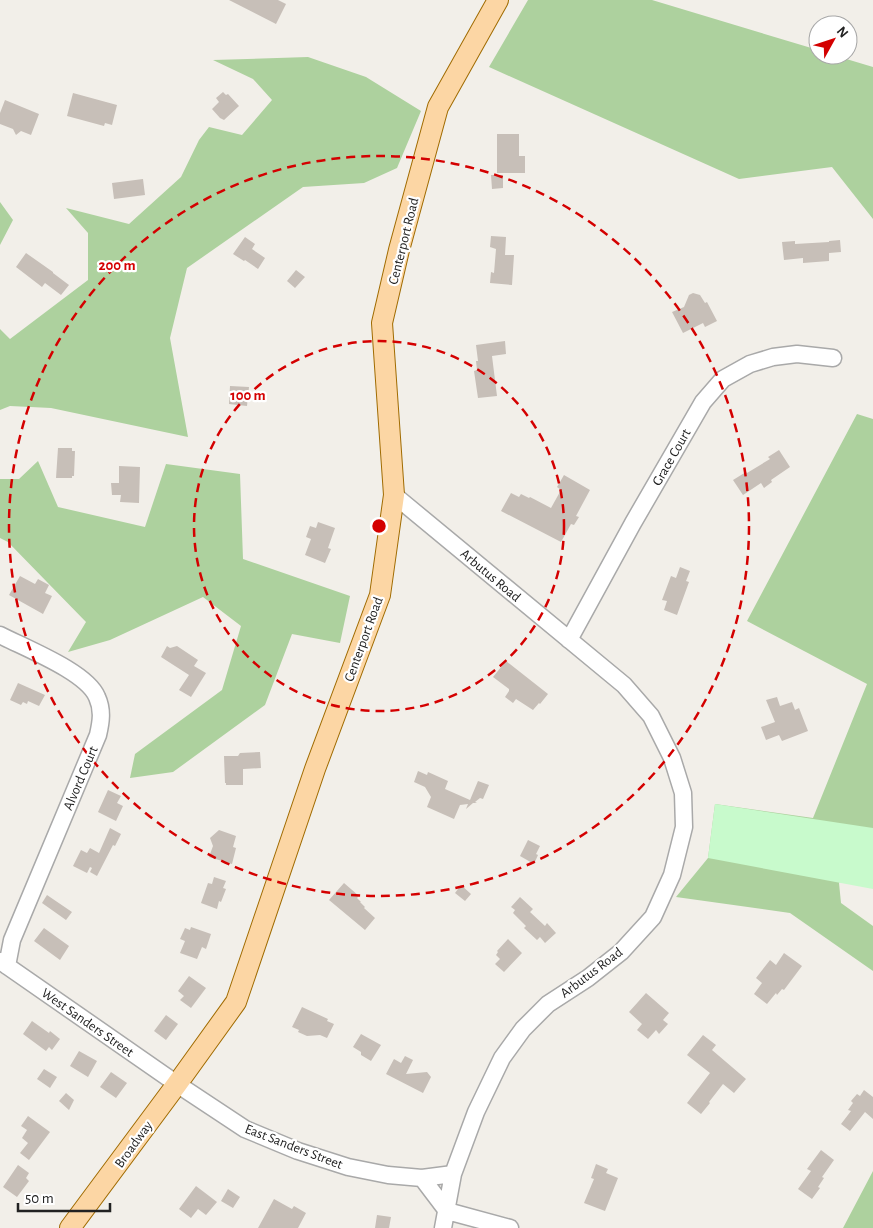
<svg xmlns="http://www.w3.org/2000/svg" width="873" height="1228" font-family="'Alegreya Sans',sans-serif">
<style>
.forest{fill:#add19e}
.park{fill:#c8facc}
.building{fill:#c7bfb8}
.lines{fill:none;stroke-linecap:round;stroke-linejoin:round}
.minor-casing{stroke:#a9a9a9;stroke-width:19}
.major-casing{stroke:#a06b00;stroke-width:22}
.minor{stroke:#fff;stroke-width:16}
.major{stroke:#fcd6a4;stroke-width:20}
.ring{fill:none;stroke:#d40000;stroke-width:2.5;stroke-dasharray:9 6}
.labels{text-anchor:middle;stroke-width:4.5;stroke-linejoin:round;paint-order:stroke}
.street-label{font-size:14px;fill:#222;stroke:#fff}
.centre{fill:#d40000;stroke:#fff;stroke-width:2.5}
.ring-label{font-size:15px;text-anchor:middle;font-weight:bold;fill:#d40000;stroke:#fff;stroke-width:4.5;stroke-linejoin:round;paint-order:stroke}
</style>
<rect width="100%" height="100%" fill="#f2efe9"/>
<!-- forest -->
<path class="forest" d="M528,0H652L818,50V55H833L873,67V219L832,167L739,179L489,67Z
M308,57L366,77L421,111L397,168L364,183L303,187L187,268L170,338L188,437L51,408L10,406L0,410V329L10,339L88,280V233L66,208L129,224L181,177L199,140L209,127L242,135L272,100L253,79L213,60Z
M0,202L13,220L0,245Z
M857,414L873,419V834L839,883L841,903L873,926V971L790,913L676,897L708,858L715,804L813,818L867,684L747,621Z
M38,461L58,507L145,527L166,464L240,474L243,559L350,596L340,643L292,634L265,705L173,772L130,778L135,754L222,690L241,626L203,597L110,640L68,652L86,622L8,542L0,538V479H19Z
M873,1171V1228H843Z"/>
<!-- park -->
<path class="park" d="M715,804L873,828V889L708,858Z"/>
<!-- building -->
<path class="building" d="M229,0H278L286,4L276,24Z
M223,92L226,95L228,94L239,106L224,120L220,118L212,109L219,102L216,98Z
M73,93L117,105L112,125L105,123L104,126L67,116Z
M5,100L39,114L31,135L21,131L16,135L13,129L0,124V113Z
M497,134H519V156H525V173H497Z
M491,175H503V188L492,189Z
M143,179L145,195L114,199L112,183Z
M491,236L506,237L505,255H514L512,285L490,283L491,272L494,273L496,249L490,247Z
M245,237L255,244L252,249L265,258L258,269L245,260L244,261L233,254Z
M840,240L841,252L829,253V261L803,263V258L784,260L782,242L795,241V244L829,242V241Z
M26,253L53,272V273L69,285L61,295L45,283L42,287L16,267Z
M296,270L305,277L295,288L287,281Z
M693,293L700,295L705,303L707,302L717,321L705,327L703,323L683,333L672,312L684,307L689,295Z
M505,341L506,354L492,356L497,396L478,398L474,371L477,370L476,361H478L476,345Z
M230,386L249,387L247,406L229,404Z
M58,448H72V451H75L74,476H72V478H56Z
M779,450L790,467L771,480L772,482L764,488L761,483L743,495L733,480L746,472L747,473L770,459L768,457Z
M119,466L140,467L139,503L120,502L121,495H112L111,483H119Z
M564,475L590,490L576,516L579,517L574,525L571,524L561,542L501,511L511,493L519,497L521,494L529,498L530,497L551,508L561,490L557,487Z
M318,522L335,528L328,548L331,549L325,563L305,555L311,539L306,537L310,526L316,528Z
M680,567L690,571L686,581L689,582L677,615L664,610L667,601L662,600L671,576L676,578Z
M20,576L35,584L38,579L49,585L45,593L52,596L43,614L9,595Z
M167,646L170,648L177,646L198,660L194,666L206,673L191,697L179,690L189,675L161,657Z
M506,661L548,694L540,704L539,703L533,710L516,699L513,703L505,697L509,691V689L493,677Z
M18,683L45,695L39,706L28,701L27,704L23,702L21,705L10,700Z
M777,697L780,706L792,702L795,710L799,708L808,731L782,741L779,735L766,740L761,727L775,722L766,700Z
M260,752L261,768L243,769V785H226V783H225L224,756H238L240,753Z
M418,771L427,775L428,772L448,781L445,789L470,800L478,781L489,785L483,799L480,798L475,802L477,803H473L466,809L468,804L460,805L454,819L427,807L431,797L425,787L414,782Z
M108,790L121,796L117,803L123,806L116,821L98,812Z
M110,828L121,834L115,846L113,845L97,876L90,872L92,868L90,867L87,873L73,866L81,850L87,853L90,848L99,853Z
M219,830L236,836L233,847L236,848L232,864L209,857L213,846L210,838Z
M528,840L540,846L536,854L538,855L534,864L520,856Z
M214,877L226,881L223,888L226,889L221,902L219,901L217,909L201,903L208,883L212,884Z
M344,883L359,896L357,898L361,902H360L365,907L364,908L375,918L365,930L329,900Z
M461,885L471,894L465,901L455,893Z
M47,895L72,912L66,920L42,903Z
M520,897L533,909L530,912L545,926L547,923L556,933L545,943L540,937L537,940L524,928L526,926L513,913L515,910L511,907Z
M191,927L211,934L206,949L202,947L197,959L180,953L185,941L180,939L185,928L190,930Z
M44,928L69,946L60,960L34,941Z
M508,939L522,953L504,972L495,964L500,959L496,955L498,952L497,951Z
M784,953L802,966L784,990L782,989L777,995L776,993L767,1004L754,994L762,983L756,978L770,960L776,965Z
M189,976L206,988L191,1008L180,1000L184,996L178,991Z
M646,993L669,1013L663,1020L668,1024L659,1034L656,1030L648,1039L637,1030L642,1024L629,1012Z
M302,1007L328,1019L327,1021L334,1024L327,1038L320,1035L307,1036L298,1032L299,1030L292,1027Z
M166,1015L178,1024L166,1040L154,1031Z
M32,1021L49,1033L50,1031L60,1039L52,1050L49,1047L46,1051L23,1034Z
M361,1034L381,1045L371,1061L361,1055V1052L353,1047Z
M703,1035L716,1045L712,1050L746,1079L734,1093L723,1084L709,1102L710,1103L701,1114L687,1103L710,1073L687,1055Z
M79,1051L97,1061L88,1077L70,1066Z
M405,1056L413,1060L406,1074L427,1072L431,1077L423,1093L386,1074L394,1059L401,1063Z
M44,1069L57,1077L50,1088L37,1079Z
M111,1072L127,1083L116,1098L100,1087Z
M864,1090L873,1097V1119L865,1112L850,1131L841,1124L851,1111L848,1110L853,1103L851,1101L857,1094L860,1096Z
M66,1093L74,1100L69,1110L59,1101Z
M28,1116L50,1132L29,1160L20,1153L28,1143L22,1138L27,1130L21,1126Z
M821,1150L834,1160L822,1177L824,1178L818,1187L820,1188L812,1199L798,1189L811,1171L807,1169Z
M596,1164L608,1169L606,1173L618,1178L605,1211L584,1203L594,1179L591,1178Z
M18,1165L29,1173L26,1178L29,1181L17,1197L3,1187Z
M196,1186L217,1202L206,1215L198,1209L191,1218L179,1209Z
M228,1189L240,1197L233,1208L221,1201Z
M274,1199L292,1209L294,1206L306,1213L298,1228H258Z
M377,1215L391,1217L389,1228H375Z"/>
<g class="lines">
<!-- minor casing -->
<g class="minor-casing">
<path id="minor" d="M394,495L624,685L651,716L672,758L683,793L684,827L672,875L653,917L621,952L588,978L548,1004L523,1029L502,1058L476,1112L453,1174L443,1228
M0,635C25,648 87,672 97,697C103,710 101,722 98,735L12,940L7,966
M569,640L633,523L703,402L723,379L750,364L773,357L797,354L833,358
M0,961L177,1084L245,1129L298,1151L348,1167L388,1175L422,1178L453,1174
M422,1178L447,1211L510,1228"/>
</g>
<!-- major casing -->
<g class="major-casing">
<path id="major" d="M70,1228L177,1084L236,1002L315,769L380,595L394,495L382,323L399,250L438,107L498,0"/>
</g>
<!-- minor -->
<use href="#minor" class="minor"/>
<!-- major -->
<use href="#major" class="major"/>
</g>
<!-- distance rings -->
<g class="ring">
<circle cx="379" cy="526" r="185"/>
<circle cx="379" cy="526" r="370"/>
</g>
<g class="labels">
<!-- street labels -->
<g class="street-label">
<text transform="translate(403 241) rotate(-76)" y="5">Centerport Road</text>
<text transform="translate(671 457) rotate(-60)" y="5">Grace Court</text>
<text transform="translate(491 575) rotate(40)" y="5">Arbutus Road</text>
<text transform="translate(363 639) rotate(-70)" y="5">Centerport Road</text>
<text transform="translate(80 778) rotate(-67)" y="5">Alvord Court</text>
<text transform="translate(591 972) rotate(-37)" y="5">Arbutus Road</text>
<text transform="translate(88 1022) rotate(35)" y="5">West Sanders Street</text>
<text transform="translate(133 1144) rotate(-54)" y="5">Broadway</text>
<text transform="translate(294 1146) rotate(21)" y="5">East Sanders Street</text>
</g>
</g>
<circle cx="379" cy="526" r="8" class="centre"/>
<g class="ring-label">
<text x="117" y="270">200 m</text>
<text x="248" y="400">100 m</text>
</g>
<!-- north arrow -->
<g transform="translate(833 40) rotate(50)"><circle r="24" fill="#ffffff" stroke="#a7a7a7"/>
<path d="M0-4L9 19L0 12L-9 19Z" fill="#d40000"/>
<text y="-8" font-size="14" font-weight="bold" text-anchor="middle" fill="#222222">N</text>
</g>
<!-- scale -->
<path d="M18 1203v8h92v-8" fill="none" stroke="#222222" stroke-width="2.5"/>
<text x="25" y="1203" font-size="15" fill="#222222" stroke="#ffffff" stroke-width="4" paint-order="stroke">50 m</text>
</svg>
